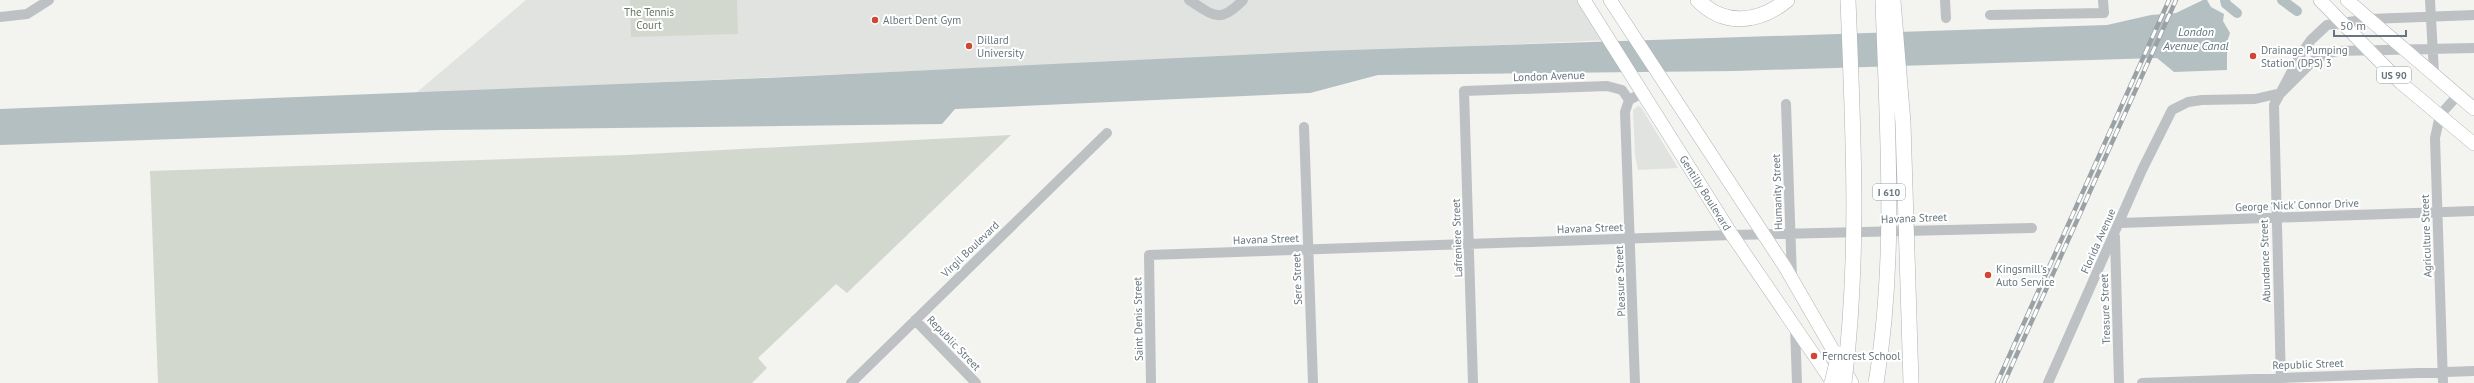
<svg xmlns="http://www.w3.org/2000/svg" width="2474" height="383" font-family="'PT Sans',sans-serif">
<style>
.built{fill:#e1e3e0}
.green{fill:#d3d8cf}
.water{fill:#b3bfc1}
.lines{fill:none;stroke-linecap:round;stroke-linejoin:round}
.canal{stroke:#b3bfc1;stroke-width:10}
.major-casing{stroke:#afb4b6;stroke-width:14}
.highway-casing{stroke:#afb3b5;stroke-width:16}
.minor{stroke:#bdc1c4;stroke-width:10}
.major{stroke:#fff;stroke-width:13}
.highway{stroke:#fff;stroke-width:15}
.rail-casing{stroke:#9ba2a6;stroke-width:4.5}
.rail{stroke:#fff;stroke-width:3;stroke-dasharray:9;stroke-linecap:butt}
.highway-bridge-casing{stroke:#afb3b5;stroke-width:16;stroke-linecap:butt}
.highway-bridge{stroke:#fff;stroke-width:15}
.poi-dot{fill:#cf4634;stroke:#fff;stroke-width:1.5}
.labels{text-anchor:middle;stroke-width:4;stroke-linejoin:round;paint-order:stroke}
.shield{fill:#fff;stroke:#949fa5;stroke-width:1}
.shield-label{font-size:10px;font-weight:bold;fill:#66767e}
.park-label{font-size:11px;fill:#697664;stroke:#fff}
.poi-label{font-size:11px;fill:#66767e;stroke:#fff;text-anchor:start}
.street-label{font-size:11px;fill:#66767e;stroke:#fff}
.water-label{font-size:12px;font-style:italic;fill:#61777b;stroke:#fff}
</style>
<rect width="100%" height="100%" fill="#f3f3f0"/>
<!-- built -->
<path class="built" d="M526,0H1584L1610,40L416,93Z
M1638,106L1641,107L1678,168L1638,170L1635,155L1633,110Z"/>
<!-- green -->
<path class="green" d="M630,0H737L738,34L631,37Z
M1011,135L847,293L836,284L758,358L767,368L752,383H158L150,171L627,155Z"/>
<!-- water -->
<path class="water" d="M2203,0H2207L2211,7L2224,14L2223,21L2230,33L2227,42V70L2174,72L2157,58L1735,71L1378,75L1310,93L955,109L942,124L441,130L0,145V109L767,78L1321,51L2107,25L2151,15L2176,13Z"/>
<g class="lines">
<!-- canal -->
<path class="canal" d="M2225,0L2226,4L2237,13
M2282,0L2297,11"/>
<!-- major casing -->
<g class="major-casing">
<g id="major">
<path id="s1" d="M1584,0L1732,235L1833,383"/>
<path d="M1610,0L1785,267L1852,383"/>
<path d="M2320,0L2401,83L2474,144"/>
<path d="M2347,0L2474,109"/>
</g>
</g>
<!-- highway casing -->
<g class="highway-casing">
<path id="highway" d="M1698,0C1724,27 1759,23 1787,0"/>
</g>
<!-- minor -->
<path class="minor" d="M1189,0C1214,16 1220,24 1243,0
M1945,0L1946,18
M2430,0L2434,73
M1990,15L2104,13L2103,0
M0,17L27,14L49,0
M1786,104L1792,279
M1304,127L1313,383
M2120,223L2474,211
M2115,237L2119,383
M915,320L976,383
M1795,326L1797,383
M851,383L1107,133
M1151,383L1149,255L1732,235L2032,228
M1473,383L1464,91L1607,86L1622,90L1629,100
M1635,383L1625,112L1629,100L1644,92
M2048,383L2142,170L2172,110L2188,102L2202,100L2255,99L2281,93L2313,61L2326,54L2338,51L2474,48
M2142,383L2474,371
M2281,383L2274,105L2301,54L2311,40L2327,25L2370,19L2474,15
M2443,383L2435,138L2440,115L2458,95"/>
<!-- major -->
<use href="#major" class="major"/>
<!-- highway -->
<use href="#highway" class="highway"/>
<!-- rail casing -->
<g class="rail-casing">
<path id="rail" d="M1997,383L2169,0
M2004,383L2176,0"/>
</g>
<!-- rail -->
<use href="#rail" class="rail"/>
<!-- highway-bridge casing -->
<g class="highway-bridge-casing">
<path id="highway-bridge" d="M1893,1L1903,123L1911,383
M1832,383L1839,354
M1844,383C1860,255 1853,128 1848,0
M1876,383C1897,256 1887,128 1883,0"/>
</g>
<!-- highway-bridge -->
<use href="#highway-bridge" class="highway-bridge"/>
</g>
<!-- markers -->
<g class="poi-dot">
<circle cx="875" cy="20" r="4"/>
<circle cx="969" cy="46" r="4"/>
<circle cx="2253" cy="56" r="4"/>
<circle cx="1988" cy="275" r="4"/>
<circle cx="1814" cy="356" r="4"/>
</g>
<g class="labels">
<!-- shield labels -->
<g class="shield">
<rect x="2377" y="67" width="34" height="16" rx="3"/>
<rect x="1873" y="184" width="32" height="16" rx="3"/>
</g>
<g class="shield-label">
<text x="2394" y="79">US 90</text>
<text x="1889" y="196">I 610</text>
</g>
<!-- park labels -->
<g class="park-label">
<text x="649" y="16">The Tennis<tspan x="649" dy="13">Court</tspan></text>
</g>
<!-- poi labels -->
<g class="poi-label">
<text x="883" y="24">Albert Dent Gym</text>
<text x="977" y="44">Dillard<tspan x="977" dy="13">University</tspan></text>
<text x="2261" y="54">Drainage Pumping<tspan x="2261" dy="13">Station (DPS) 3</tspan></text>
<text x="1996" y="273">Kingsmill's<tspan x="1996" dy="13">Auto Service</tspan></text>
<text x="1822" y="360">Ferncrest School</text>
</g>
<!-- street labels -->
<g class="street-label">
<text transform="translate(1549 76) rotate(-2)" y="4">London Avenue</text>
<text transform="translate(1777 192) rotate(-92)" y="4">Humanity Street</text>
<text dy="4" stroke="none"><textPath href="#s1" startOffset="228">Gentilly Boulevard</textPath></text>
<text transform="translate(2297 205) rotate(-2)" y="4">George 'Nick' Connor Drive</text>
<text transform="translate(1914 218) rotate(-2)" y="4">Havana Street</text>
<text transform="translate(1590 228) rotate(-2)" y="4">Havana Street</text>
<text transform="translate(2426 236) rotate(-92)" y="4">Agriculture Street</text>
<text transform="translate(1457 238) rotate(-92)" y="4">Lafreniere Street</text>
<text transform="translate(1266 239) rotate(-2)" y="4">Havana Street</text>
<text transform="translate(2098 241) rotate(-66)" y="4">Florida Avenue</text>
<text transform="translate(970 249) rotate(-44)" y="4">Virgil Boulevard</text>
<text transform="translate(2265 261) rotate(-92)" y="4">Abundance Street</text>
<text transform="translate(1297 279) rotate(-92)" y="4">Sere Street</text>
<text transform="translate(1620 281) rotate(-92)" y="4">Pleasure Street</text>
<text transform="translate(2105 309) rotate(-92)" y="4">Treasure Street</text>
<text transform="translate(1138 319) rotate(-91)" y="4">Saint Denis Street</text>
<text transform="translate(954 343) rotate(46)" y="4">Republic Street</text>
<text transform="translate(2308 364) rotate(-2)" y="4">Republic Street</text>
</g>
<!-- water labels -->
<g class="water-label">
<text x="2196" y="36">London<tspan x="2196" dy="14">Avenue Canal</tspan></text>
</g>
</g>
<!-- scale -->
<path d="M2334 30v6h72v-6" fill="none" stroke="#66767e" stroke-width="2"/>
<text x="2340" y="30" font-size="12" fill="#66767e" stroke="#ffffff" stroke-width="3" paint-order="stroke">50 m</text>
</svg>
